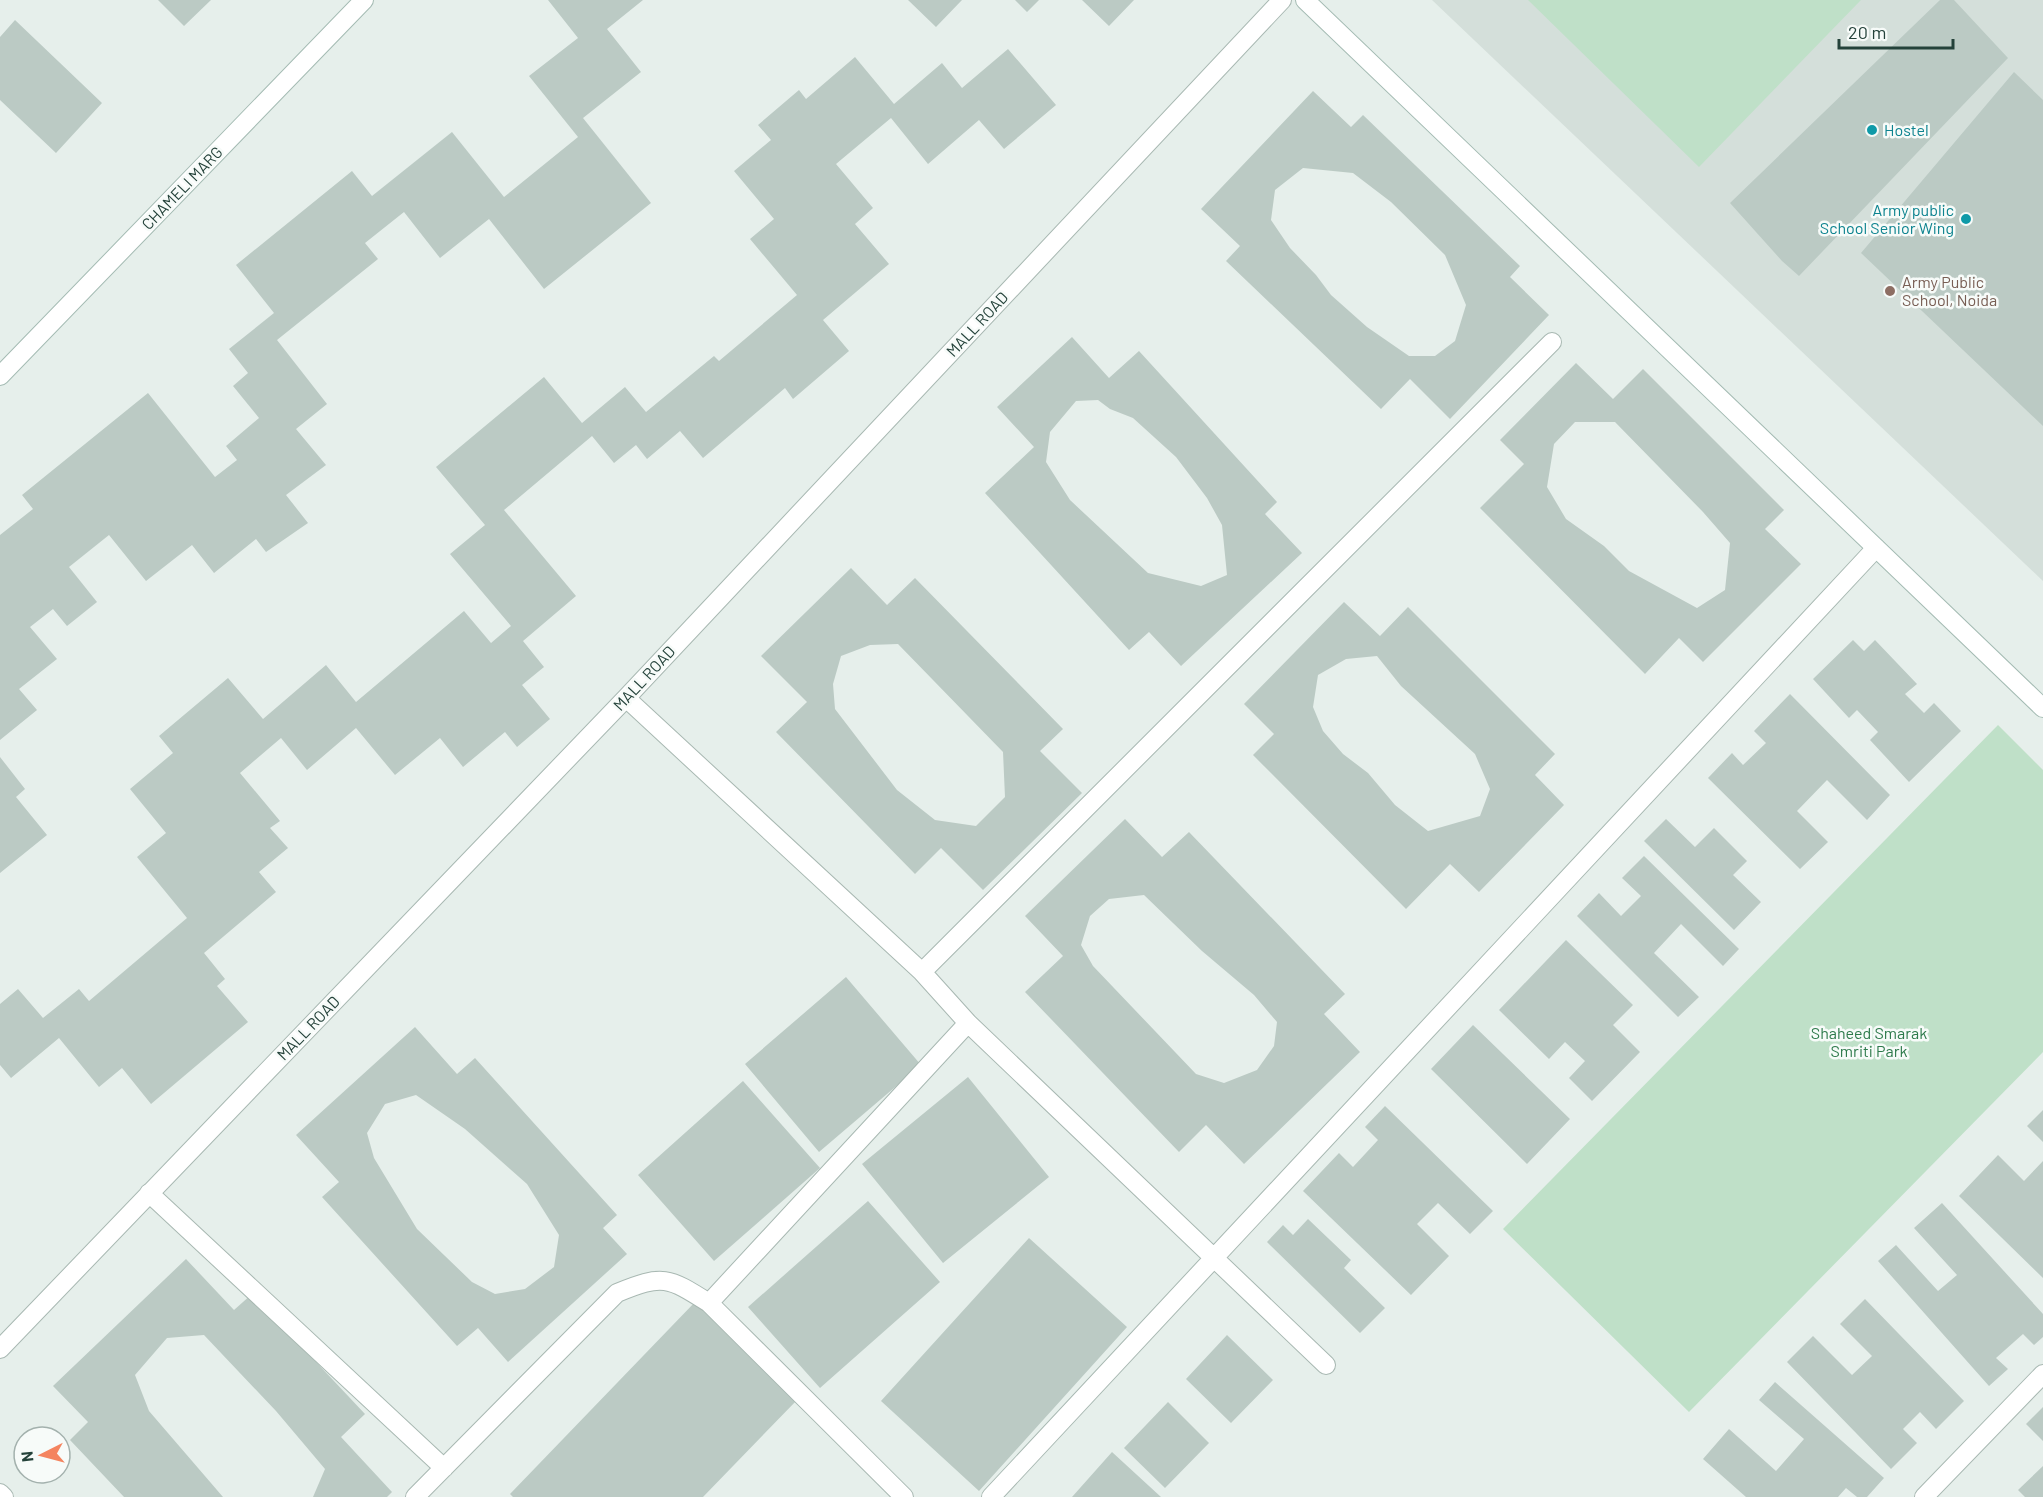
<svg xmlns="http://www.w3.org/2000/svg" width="2043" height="1497" font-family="Barlow,sans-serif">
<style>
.built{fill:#d4dfda}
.green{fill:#bfe0c8}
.building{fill:#bbcac4;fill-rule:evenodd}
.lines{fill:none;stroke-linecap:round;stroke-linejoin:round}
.street-casing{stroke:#a8b8b2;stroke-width:20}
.secondary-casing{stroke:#a4bbb3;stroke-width:20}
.street{stroke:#fff;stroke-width:18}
.secondary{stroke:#fff;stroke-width:18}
.culture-dot{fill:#0f9aa8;stroke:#f7fbf9;stroke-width:2}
.education-dot{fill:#8d6e63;stroke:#f7fbf9;stroke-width:2}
.labels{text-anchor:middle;stroke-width:5;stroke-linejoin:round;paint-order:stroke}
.culture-label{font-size:16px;fill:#0d838f;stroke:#f7fbf9;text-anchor:start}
.street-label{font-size:16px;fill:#24423a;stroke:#f7fbf9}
.education-label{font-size:16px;fill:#785e54;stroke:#f7fbf9;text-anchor:start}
.park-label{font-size:16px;fill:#2d7a4b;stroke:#f7fbf9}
</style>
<rect width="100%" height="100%" fill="#e6efeb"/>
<!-- built -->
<path class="built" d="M1432,0H2043V581Z"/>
<!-- green -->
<path class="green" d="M1528,0H1861L1699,167Z
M1998,725L2043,770V1052L1689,1412L1503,1229Z"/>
<!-- building -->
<path class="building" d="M158,0H211L184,26Z
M548,0H643L607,29L641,72L583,118L651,203L544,289L489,219L440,258L404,212L365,243L378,259L277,340L327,404L296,429L326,465L286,495L308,523L266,552L256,539L214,573L192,545L146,581L109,535L69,567L97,602L67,626L53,609L30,627L57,659L19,689L37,710L0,740V535L33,509L22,495L148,393L215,477L237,460L226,446L259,418L233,386L248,373L229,349L274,313L236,265L352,171L372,196L452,132L504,197L578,137L529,76L578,38Z
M908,0H962L936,27Z
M1015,0H1039L1027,12Z
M1082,0H1134L1109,26Z
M1940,0H1954L2008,58L1799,276L1782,261L1730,203Z
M15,20L102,103L56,153L0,100V37Z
M1008,49L1056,105L1004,149L979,120L928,164L891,118L836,164L873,208L855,224L889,264L823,320L849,351L793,399L785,388L703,458L680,431L647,459L636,445L614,463L592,436L504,510L576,596L523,641L544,667L522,685L550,719L517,747L505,732L463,767L440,738L395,775L356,728L307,770L281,738L240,773L280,821L270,828L288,848L259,872L276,892L204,953L225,979L217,986L248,1022L151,1104L122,1068L99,1087L59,1038L11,1078L0,1065V1004L18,989L43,1018L79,989L89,1001L187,918L137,857L166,833L130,789L173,753L159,736L228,678L263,719L326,665L356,702L464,611L491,643L511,626L450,554L485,525L436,467L544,377L582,423L625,387L646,412L714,356L719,361L797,295L750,239L774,219L734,171L771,140L758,125L799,90L806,99L855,57L894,104L942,63L962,88Z
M2014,72L2043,100V426L1861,253Z
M1313,91L1351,127L1363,115L1520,266L1510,277L1549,315L1450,419L1410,379L1381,409L1226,261L1240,246L1201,209ZM1303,168L1353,173L1391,202L1445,255L1466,305L1455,341L1435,356H1409L1367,327L1331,295L1316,275L1290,248L1271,220L1275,190Z
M1072,337L1109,378L1139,351L1277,502L1265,514L1302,553L1181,666L1149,632L1129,650L985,493L1034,447L997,407ZM1098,400L1110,409L1133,418L1176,457L1207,498L1222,525L1227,575L1201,586L1148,573L1070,500L1046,462L1050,432L1076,401Z
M1576,363L1613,399L1643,369L1784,510L1765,529L1801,564L1703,662L1679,638L1645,674L1480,508L1524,464L1500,440ZM1575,422H1615L1703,512L1730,543L1725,590L1697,608L1629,571L1604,546L1566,519L1547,487L1554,444Z
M851,568L887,605L915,578L1063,729L1040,751L1082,793L983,890L941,848L915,874L776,732L807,702L761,656ZM898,644L1003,752L1005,797L976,826L935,820L897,790L835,709L833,684L841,656L870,645Z
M1344,602L1380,636L1408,607L1555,754L1535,775L1564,805L1479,892L1450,864L1406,909L1253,755L1274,734L1244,704ZM1377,656L1401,686L1475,754L1490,789L1480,816L1428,831L1395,805L1368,773L1343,754L1323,731L1313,707L1318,675L1346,659Z
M1853,640L1864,651L1875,640L1917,684L1905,694L1924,713L1934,703L1961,731L1909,782L1870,740L1878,732L1857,710L1849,718L1813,679Z
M1790,694L1890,795L1867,820L1827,780L1797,811L1828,842L1800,869L1708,778L1732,753L1743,765L1766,743L1754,731Z
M0,757L25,789L16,797L47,835L0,873Z
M1125,819L1162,857L1189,832L1345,994L1324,1014L1360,1052L1244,1164L1206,1125L1179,1152L1025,992L1063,956L1025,916ZM1144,895L1202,951L1254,995L1277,1022L1274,1046L1257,1070L1224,1083L1196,1074L1093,966L1081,945L1090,916L1109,899Z
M1666,819L1695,847L1714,828L1747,861L1733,875L1761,902L1734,930L1644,841Z
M1644,856L1739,949L1723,966L1681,924L1654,953L1699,997L1678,1017L1577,916L1599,893L1621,916L1641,896L1622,878Z
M1566,940L1633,1005L1613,1025L1640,1052L1592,1101L1569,1078L1585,1061L1565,1042L1549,1059L1499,1010Z
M846,977L921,1065L819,1152L745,1064Z
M1473,1025L1570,1119L1527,1164L1431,1069Z
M415,1027L457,1074L475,1058L617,1215L603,1228L627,1254L508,1362L478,1328L457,1346L322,1197L339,1182L296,1135ZM416,1095L465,1129L527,1184L559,1235L554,1267L525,1289L495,1294L472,1282L417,1229L374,1158L367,1133L385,1104Z
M968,1077L1049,1177L943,1263L862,1164Z
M743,1081L820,1168L714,1261L638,1175Z
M1385,1106L1493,1211L1470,1234L1438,1203L1417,1224L1449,1256L1411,1295L1303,1191L1339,1153L1353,1167L1378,1140L1365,1127Z
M2043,1110V1142L2027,1126Z
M1998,1155L2024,1181L2043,1161V1278L1959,1196Z
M868,1201L940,1282L820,1388L748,1307Z
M1942,1203L2043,1314V1337L2034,1345L2023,1334L1996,1358L2008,1369L1989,1386L1878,1261L1896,1245L1938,1291L1957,1275L1914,1228Z
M1308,1219L1351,1260L1344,1268L1385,1308L1360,1333L1267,1242L1283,1225L1293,1235Z
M1029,1238L1127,1327L979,1491L881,1401Z
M186,1259L234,1310L252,1294L365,1414L341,1437L392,1492L387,1497H313L325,1469L276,1411L204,1335L167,1338L135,1375L149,1411L223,1497H124L70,1440L88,1422L53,1386Z
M1865,1299L1964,1401L1936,1429L1920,1412L1903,1429L1917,1443L1891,1469L1787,1362L1813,1336L1852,1375L1872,1356L1840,1324Z
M696,1301L797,1400L703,1497H513L510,1494Z
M1227,1335L1273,1380L1231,1423L1186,1379Z
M1775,1382L1884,1478L1867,1497H1857L1846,1488L1838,1497H1746L1703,1459L1729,1429L1776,1471L1804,1439L1759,1400Z
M1168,1402L1209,1443L1165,1488L1124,1448Z
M2043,1407V1441L2026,1424Z
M1112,1452L1161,1497H1072Z
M2043,1466V1497H2025L2018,1490Z"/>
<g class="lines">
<!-- street casing -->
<g class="street-casing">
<path id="street" d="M626,698L922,972L968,1023L1326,1365
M922,972L1552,342
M149,1193L444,1468
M709,1303L968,1023
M0,1349L626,698L1282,0
M0,1493L4,1497
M415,1497L617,1293C663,1274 668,1277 709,1303L904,1497
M991,1497L1876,548
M1924,1497L2043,1374"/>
</g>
<!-- secondary casing -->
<g class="secondary-casing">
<path id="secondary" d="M1305,0L2043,708
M0,376L364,0"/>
</g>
<!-- street -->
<use href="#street" class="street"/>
<!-- secondary -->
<use href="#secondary" class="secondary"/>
</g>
<!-- markers -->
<g class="culture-dot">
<circle cx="1872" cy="130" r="6"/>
<circle cx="1966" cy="219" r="6"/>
</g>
<circle class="education-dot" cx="1890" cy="291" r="6"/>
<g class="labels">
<!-- culture labels -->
<g class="culture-label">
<text x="1884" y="136">Hostel</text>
<text x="1954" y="216" text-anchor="end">Army public<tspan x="1954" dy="18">School Senior Wing</tspan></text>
</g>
<!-- street labels -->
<g class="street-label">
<text transform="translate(182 188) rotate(-46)" y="6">CHAMELI MARG</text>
<text transform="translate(977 324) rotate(-47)" y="6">MALL ROAD</text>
<text transform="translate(644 678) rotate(-47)" y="6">MALL ROAD</text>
<text transform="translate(308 1028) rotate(-46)" y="6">MALL ROAD</text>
</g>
<!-- education labels -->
<g class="education-label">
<text x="1902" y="288">Army Public<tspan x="1902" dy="18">School, Noida</tspan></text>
</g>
<!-- park labels -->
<g class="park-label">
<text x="1869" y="1039">Shaheed Smarak<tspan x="1869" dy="18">Smriti Park</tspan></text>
</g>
</g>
<!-- north arrow -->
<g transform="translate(42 1455) rotate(264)"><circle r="28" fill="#f7fbf9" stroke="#a3b1ad" stroke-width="1.5"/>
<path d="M0-4.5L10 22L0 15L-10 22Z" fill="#f4845f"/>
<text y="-9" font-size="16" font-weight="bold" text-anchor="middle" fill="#24423a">N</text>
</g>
<!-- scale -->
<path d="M1839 39v9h114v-9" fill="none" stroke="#24423a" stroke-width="3"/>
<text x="1848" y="39" font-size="18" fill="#24423a" stroke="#f7fbf9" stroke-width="4.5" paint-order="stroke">20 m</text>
</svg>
